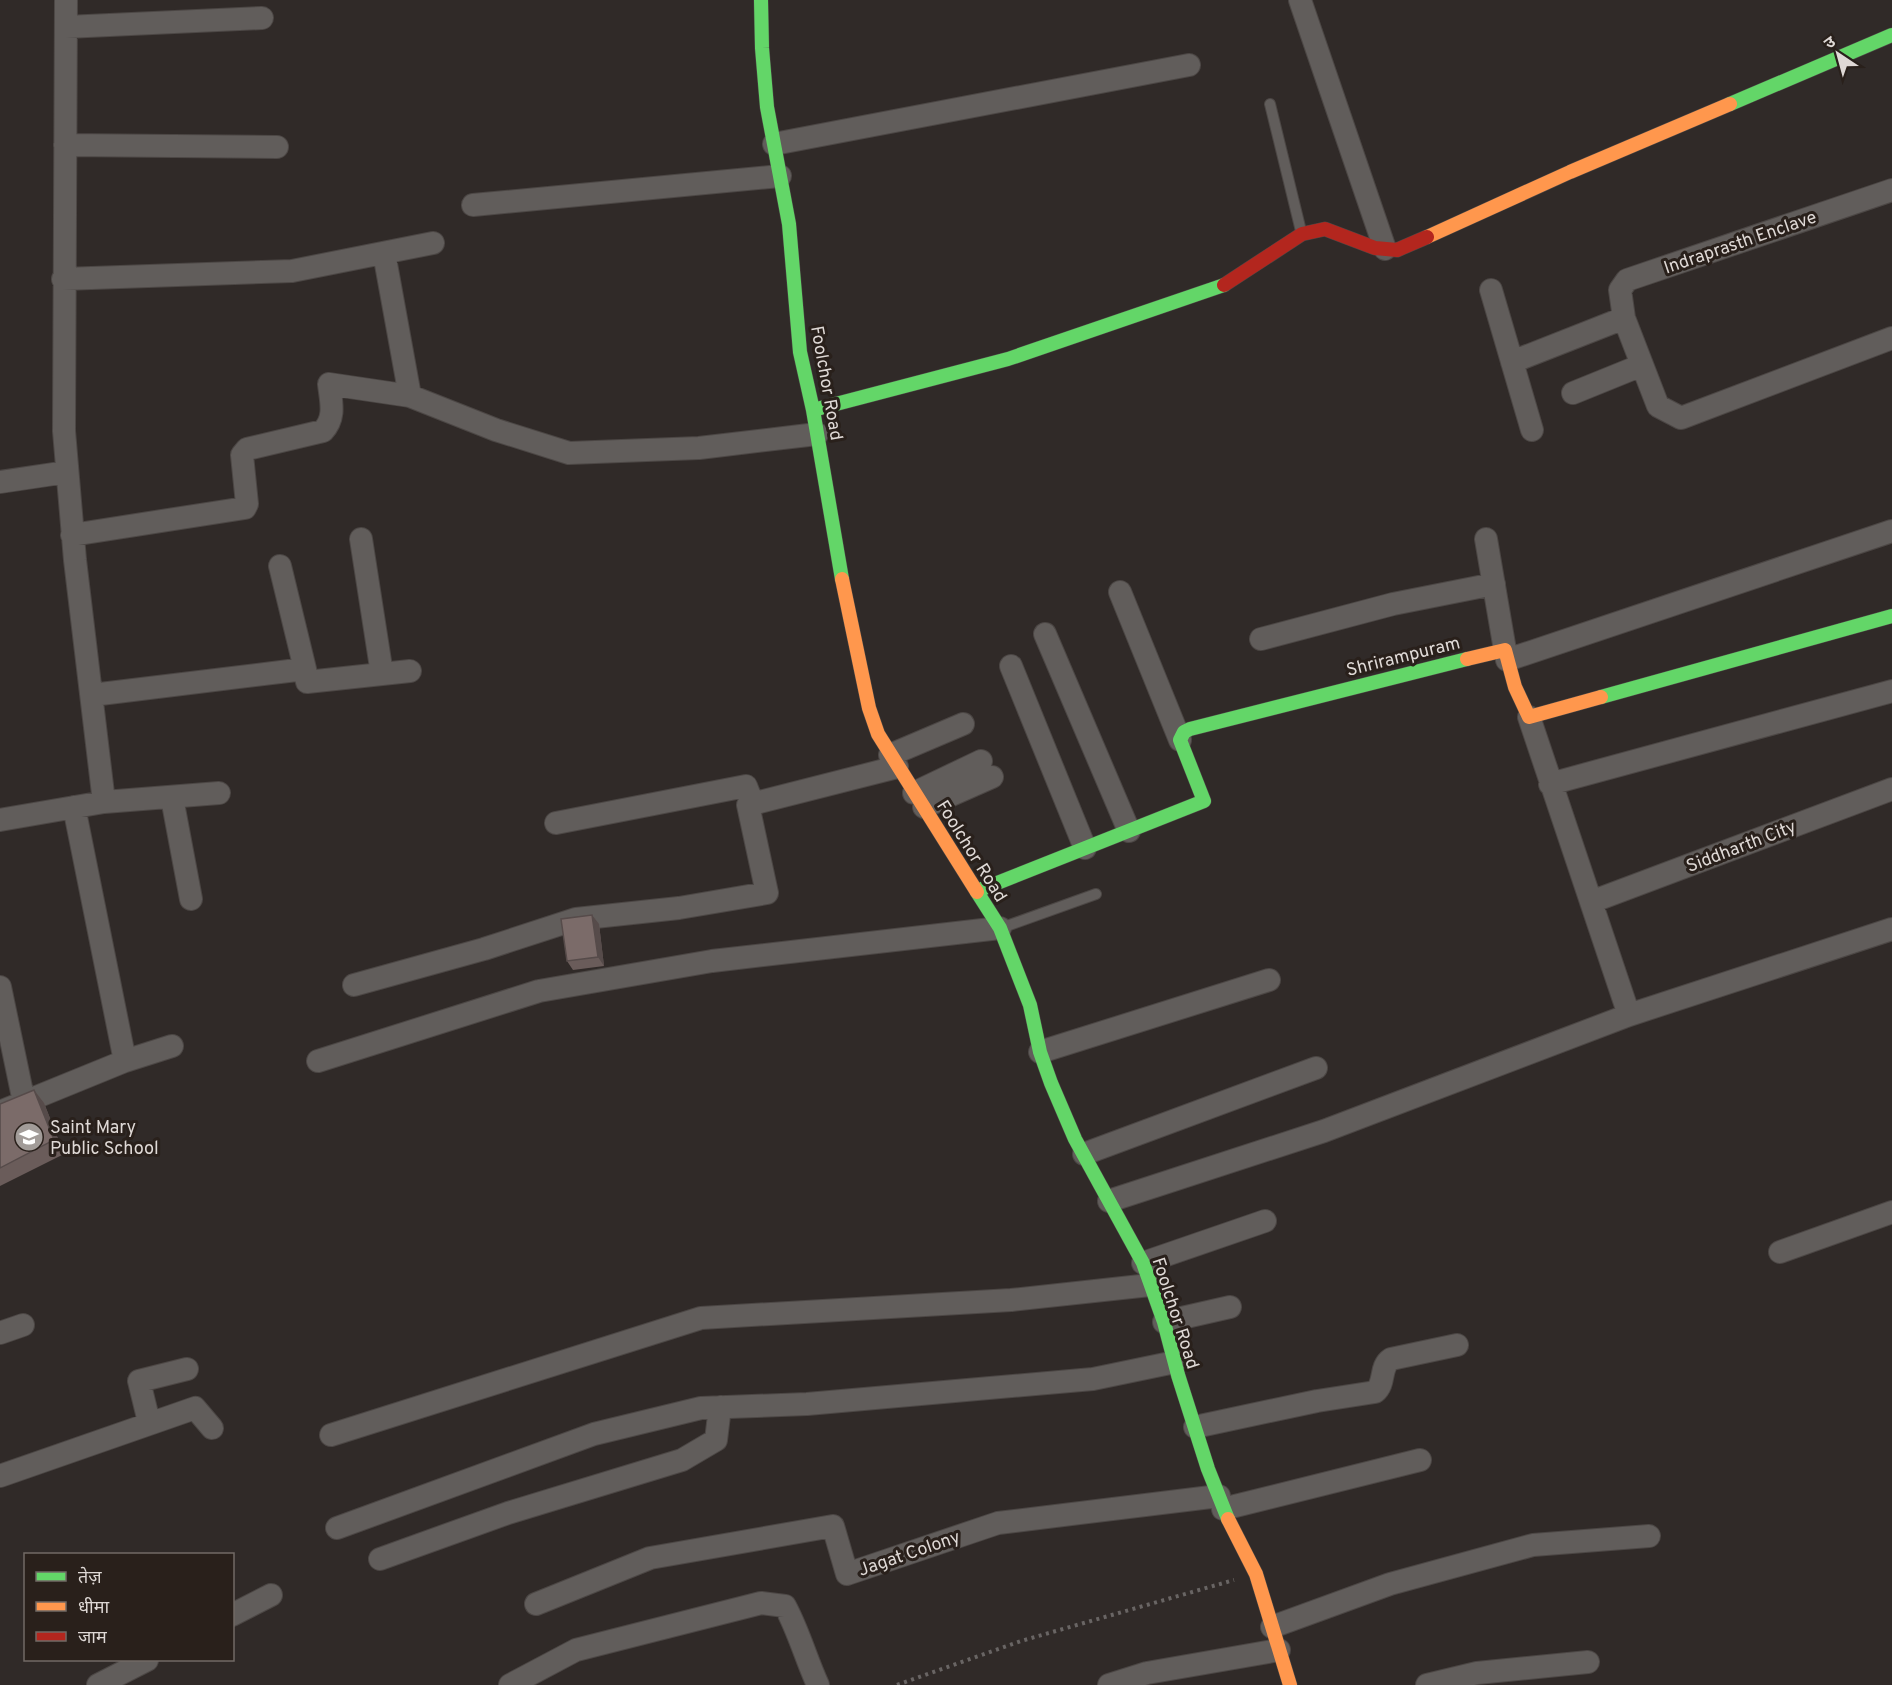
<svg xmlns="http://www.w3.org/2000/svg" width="1892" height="1685" font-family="Overpass,'Noto Sans Devanagari',sans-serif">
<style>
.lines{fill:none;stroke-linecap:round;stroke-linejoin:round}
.lane-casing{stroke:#4c4745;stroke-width:12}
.street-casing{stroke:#4c4745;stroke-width:24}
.fast-casing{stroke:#4c4745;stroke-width:15}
.slow-casing{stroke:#4c4745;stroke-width:15}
.jam-casing{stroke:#4c4745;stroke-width:15}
.path{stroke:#696564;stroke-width:4;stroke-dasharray:3 4.5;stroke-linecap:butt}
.lane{stroke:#615d5b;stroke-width:10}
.street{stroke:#615d5b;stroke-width:22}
.fast{stroke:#63d668;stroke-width:14}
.slow{stroke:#ff974d;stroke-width:14}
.jam{stroke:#b3261e;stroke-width:14}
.wall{fill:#6a5c5a}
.shaded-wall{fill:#564b4a}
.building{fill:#7b6b69;stroke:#564b4a;stroke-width:1.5}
.labels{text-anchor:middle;stroke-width:6;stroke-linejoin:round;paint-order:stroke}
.street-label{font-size:18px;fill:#dfd9d6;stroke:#29201b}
.poi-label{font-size:18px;fill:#dfd9d6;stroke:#29201b;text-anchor:start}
</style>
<rect width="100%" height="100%" fill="#302a28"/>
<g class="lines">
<!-- lane casing -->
<g class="lane-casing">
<path id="lane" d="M1270,104L1301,231
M1004,927L1096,894"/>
</g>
<!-- street casing -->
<g class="street-casing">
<path id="street" d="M66,0L64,431L75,560L104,802
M1300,0L1385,249
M66,27L262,18
M774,144L1189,65
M65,145L277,147
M1892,190L1627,280L1620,290L1624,318L1658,406L1681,418L1892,338
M473,205L780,176
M384,253L410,396
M63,279L292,271L433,243
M1491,290L1532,430
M1512,362L1624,318
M1573,393L1642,365
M0,482L67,472
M72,535L245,508L247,504L242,455L247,449L323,431C336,417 331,402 329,384L410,396L496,430L569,453L699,448L817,434
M361,539L382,674
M1486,539L1505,650
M280,566L305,669
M1120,592L1180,740
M1045,634L1129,831
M1261,639L1393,604L1494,584
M1507,660L1892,531
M1011,666L1085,848
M92,695L305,669L307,682L410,671
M1529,717L1629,1015
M890,755L963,724
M1550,784L1892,691
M914,793L981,761
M172,798L191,899
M74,807L125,1061
M924,807L992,777
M0,820L104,802L219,793
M556,823L746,786L753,804
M1591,902L1892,789
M354,985L484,949L576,919L679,908L767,893L748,805L897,767
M0,987L24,1102
M1040,1052L1269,980
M318,1061L539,991L712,961L1000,928
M0,1112L125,1061L172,1046
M1084,1154L1316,1068
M1109,1201L1324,1131L1629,1015L1892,929
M1780,1252L1892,1212
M1143,1263L1265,1221
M1164,1322L1230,1307
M0,1333L23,1325
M149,1422L139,1381L187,1369
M1195,1427L1317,1401L1375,1392C1386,1383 1379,1367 1391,1359L1457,1345
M331,1435L701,1318L1011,1300L1150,1285
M0,1476L195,1408L212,1428
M1223,1509L1420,1460
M337,1528L594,1434L701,1408L807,1404L1093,1379L1175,1362
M380,1559L508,1513L682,1460L716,1440L720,1407
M536,1604L650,1558L833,1526L847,1574L998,1523L1219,1496
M232,1615L271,1595
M1272,1627L1390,1584L1533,1545L1649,1536
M98,1685L147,1660
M510,1685L576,1650L761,1603L785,1606C799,1632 806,1659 818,1685
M1109,1685L1147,1673L1279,1650
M1427,1685L1477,1673L1588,1662"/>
</g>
<!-- fast casing -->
<g class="fast-casing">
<path id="fast" d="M761,0L762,48L767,107L789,224L800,352L813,410L842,579
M1730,104L1892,35
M813,410L1008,359L1224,285
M1601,697L1892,616
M977,891L1204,801L1180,740L1184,732L1190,729L1467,659
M977,892L1000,928L1030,1005L1040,1052L1051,1083L1075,1139L1143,1263L1164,1322L1178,1375L1208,1469L1228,1519"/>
</g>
<!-- slow casing -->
<g class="slow-casing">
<path id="slow" d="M1427,237L1570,172L1730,104
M842,579L869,708L878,734L977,892
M1467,659L1505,650L1515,687L1529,717L1601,697
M1228,1519L1256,1574L1290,1685"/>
</g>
<!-- jam casing -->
<g class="jam-casing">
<path id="jam" d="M1224,285L1302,234L1325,229L1375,248L1397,250L1427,237"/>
</g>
<!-- path -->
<path class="path" d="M897,1685L1021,1641L1234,1580"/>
<!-- lane -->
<use href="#lane" class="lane"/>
<!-- street -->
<use href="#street" class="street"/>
<!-- fast -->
<use href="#fast" class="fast"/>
<!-- slow -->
<use href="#slow" class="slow"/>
<!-- jam -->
<use href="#jam" class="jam"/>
</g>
<!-- wall -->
<path class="wall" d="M592,915L599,924L604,966L573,970L567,961Z
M34,1090L44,1103L64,1154L0,1186V1104Z"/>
<!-- shaded-wall -->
<path class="shaded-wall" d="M592,915L599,924L604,966L598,957Z
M34,1090L44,1103L64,1154L54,1140Z"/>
<!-- building -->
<path class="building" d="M592,915L598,957L567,961L561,919Z
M34,1090L54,1140L0,1168V1104Z"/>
<!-- icons -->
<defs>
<g id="school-disc" transform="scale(1.5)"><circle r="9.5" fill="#a29c99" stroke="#29201b"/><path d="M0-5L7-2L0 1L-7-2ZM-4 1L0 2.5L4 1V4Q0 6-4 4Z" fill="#fff"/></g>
</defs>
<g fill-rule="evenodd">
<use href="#school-disc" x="29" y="1137"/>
</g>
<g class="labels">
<!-- street labels -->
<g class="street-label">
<text transform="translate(1740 242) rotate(-19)" y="6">Indraprasth Enclave</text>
<text transform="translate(827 383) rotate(80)" y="6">Foolchor Road</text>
<text transform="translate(1403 656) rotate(-14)" y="6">Shrirampuram</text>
<text transform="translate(1741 846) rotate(-21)" y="6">Siddharth City</text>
<text transform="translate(972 851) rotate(58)" y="6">Foolchor Road</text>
<text transform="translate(1176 1313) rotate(72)" y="6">Foolchor Road</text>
<text transform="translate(909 1553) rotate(-19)" y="6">Jagat Colony</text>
</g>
<!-- poi labels -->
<g class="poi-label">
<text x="50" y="1133">Saint Mary<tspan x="50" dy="21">Public School</tspan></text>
</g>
</g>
<!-- legend -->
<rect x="24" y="1553" width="210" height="108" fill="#29201b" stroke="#726a66" stroke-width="1.5"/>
<rect x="36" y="1572" width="30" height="9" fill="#63d668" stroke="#726a66" stroke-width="1.5"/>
<text x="78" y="1583" font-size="18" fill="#dfd9d6">तेज़</text>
<rect x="36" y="1602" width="30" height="9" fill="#ff974d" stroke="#726a66" stroke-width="1.5"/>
<text x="78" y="1613" font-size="18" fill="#dfd9d6">धीमा</text>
<rect x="36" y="1632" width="30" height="9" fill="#b3261e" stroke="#726a66" stroke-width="1.5"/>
<text x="78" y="1643" font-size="18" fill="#dfd9d6">जाम</text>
<!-- north arrow -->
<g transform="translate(1838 54) rotate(324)" stroke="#29201b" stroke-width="4.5" paint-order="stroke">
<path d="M0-4.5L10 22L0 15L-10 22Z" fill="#dfd9d6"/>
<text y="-9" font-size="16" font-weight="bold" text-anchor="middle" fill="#dfd9d6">उ</text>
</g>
</svg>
